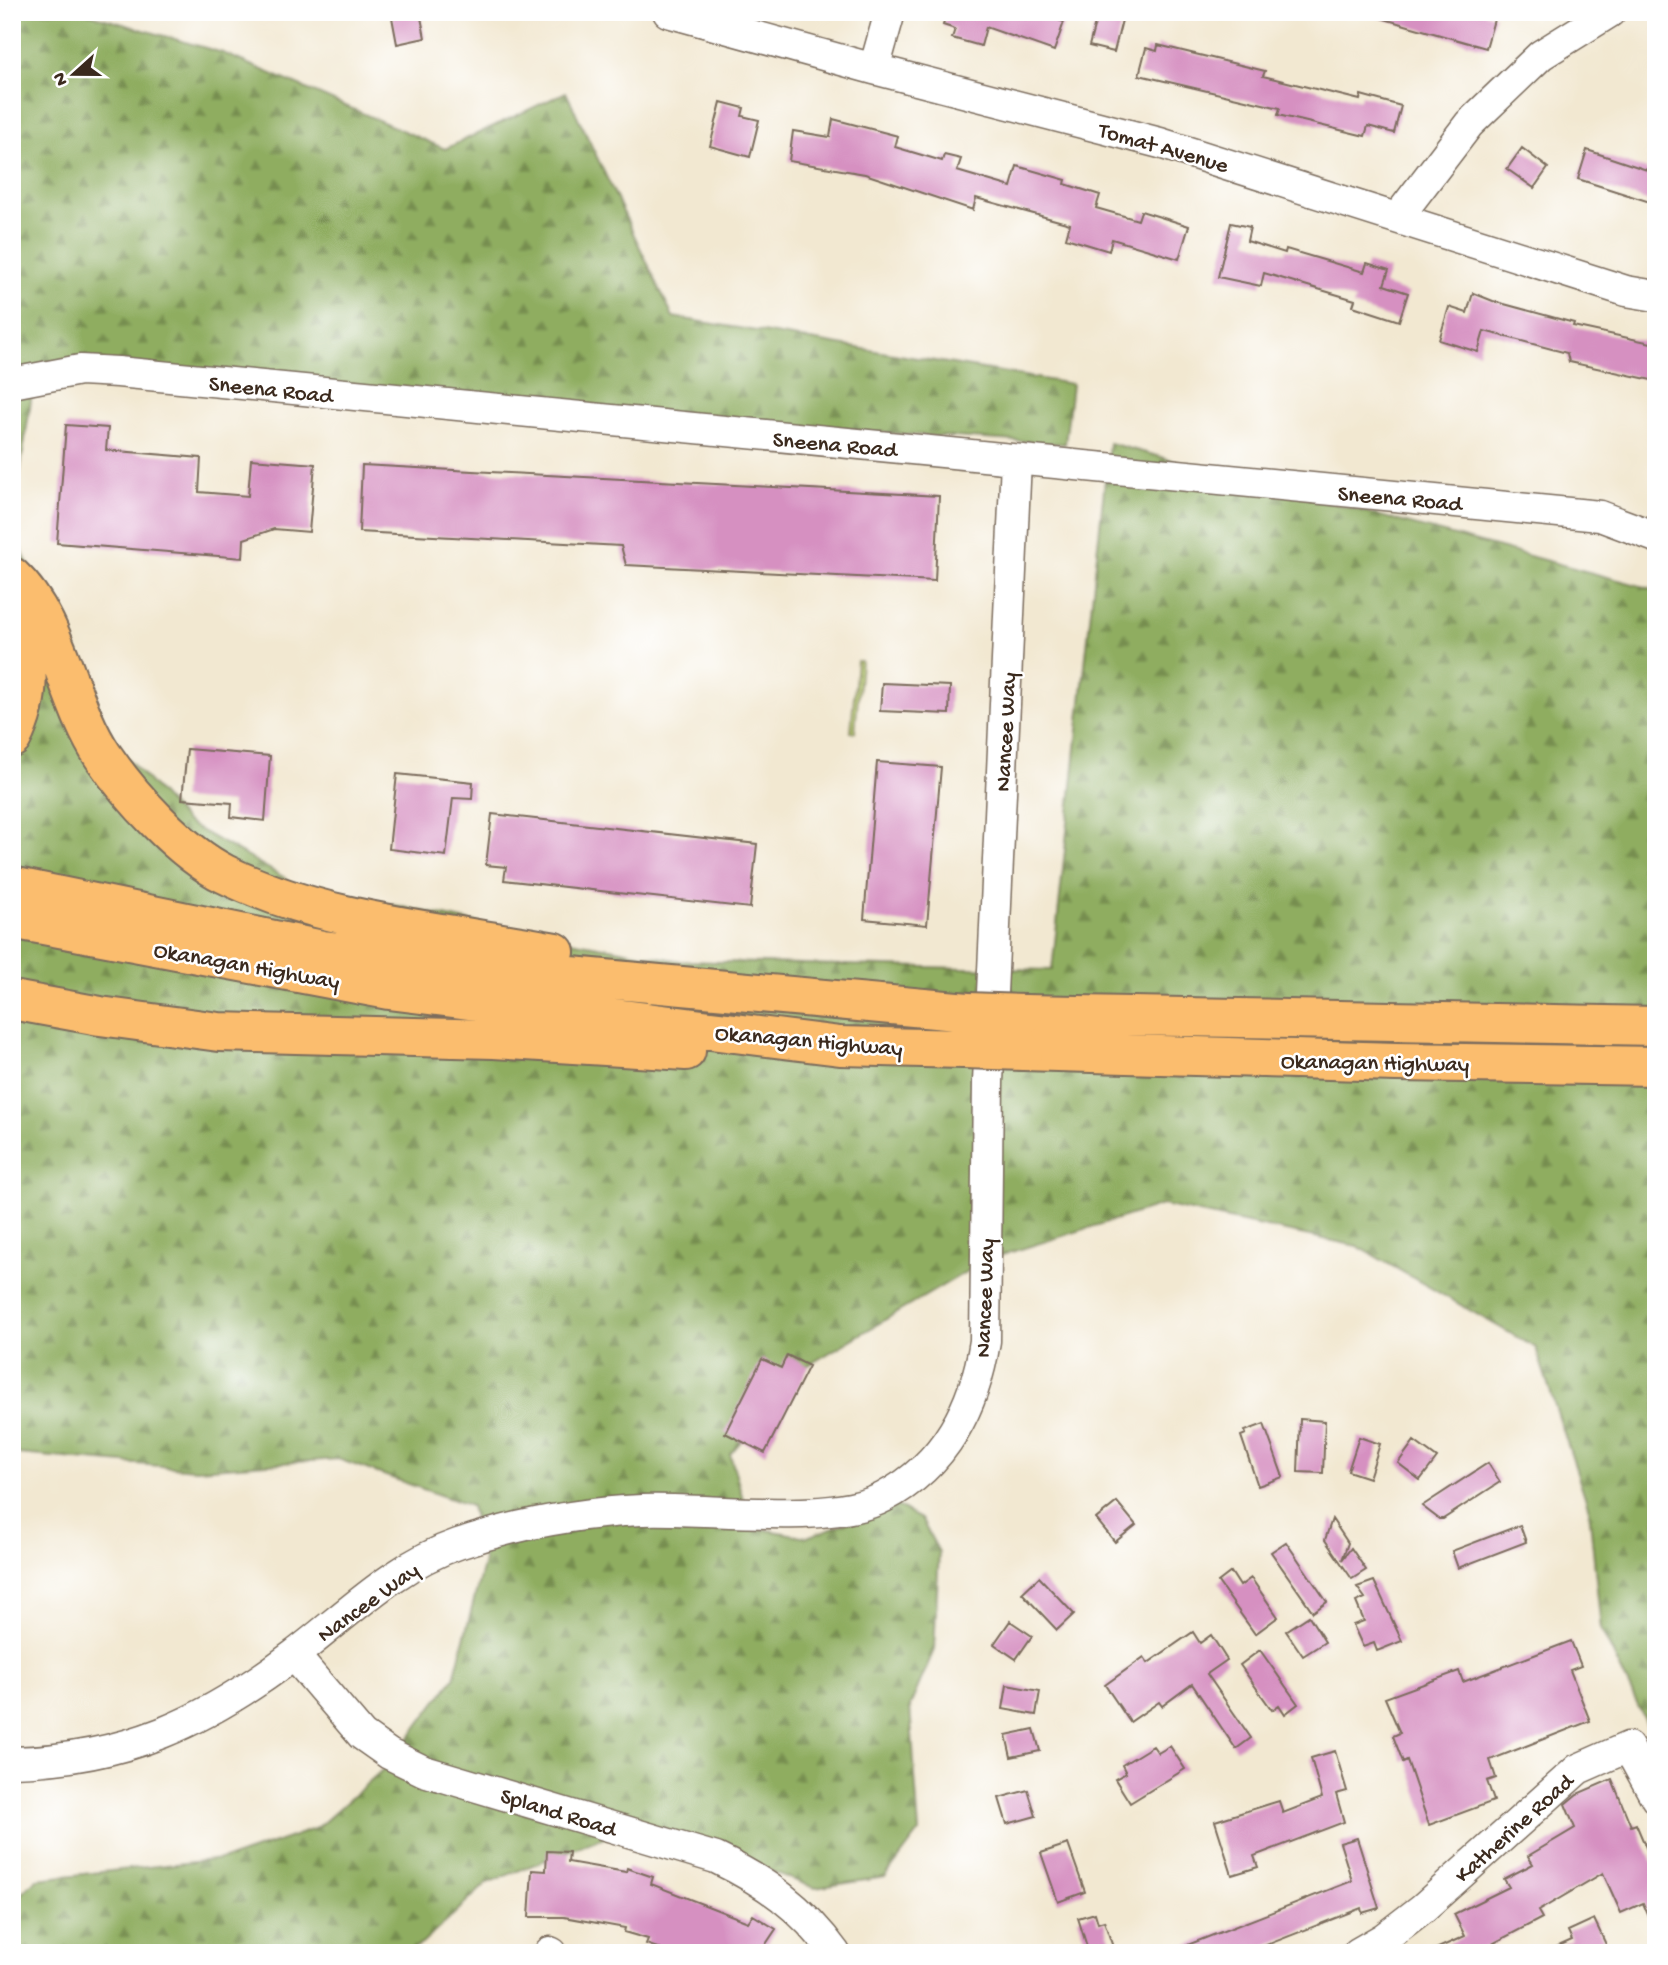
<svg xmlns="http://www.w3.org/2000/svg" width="1668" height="1965" font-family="'Gochi Hand',sans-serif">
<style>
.green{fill:#b4c96d;stroke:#787a46;stroke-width:2}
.forest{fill:url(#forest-firs);stroke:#656c3f;stroke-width:2}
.building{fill:#d690c1}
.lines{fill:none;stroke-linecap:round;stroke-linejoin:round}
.minor-casing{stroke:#7b6c5d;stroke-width:33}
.highway-casing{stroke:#7b6c5d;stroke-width:42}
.minor{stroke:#fff;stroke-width:30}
.highway{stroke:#fbbd6e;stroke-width:38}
.highway-bridge-casing{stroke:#7b6c5d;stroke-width:42;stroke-linecap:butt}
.highway-bridge{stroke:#fbbd6e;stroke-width:38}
.labels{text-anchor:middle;stroke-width:5;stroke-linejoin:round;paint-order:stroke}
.street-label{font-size:23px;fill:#3b2a1e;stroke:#fff}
</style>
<defs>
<pattern id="forest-firs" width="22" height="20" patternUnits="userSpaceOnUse" patternTransform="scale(1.75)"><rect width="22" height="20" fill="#8fad60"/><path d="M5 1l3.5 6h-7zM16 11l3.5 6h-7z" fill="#768d4f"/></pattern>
</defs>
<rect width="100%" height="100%" fill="#fff"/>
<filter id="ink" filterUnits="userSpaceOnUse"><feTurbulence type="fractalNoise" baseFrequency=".0143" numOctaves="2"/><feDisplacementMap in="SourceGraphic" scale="14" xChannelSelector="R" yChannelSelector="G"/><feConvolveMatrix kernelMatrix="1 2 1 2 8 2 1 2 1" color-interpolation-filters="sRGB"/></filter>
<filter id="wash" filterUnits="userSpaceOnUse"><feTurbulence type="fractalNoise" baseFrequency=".00686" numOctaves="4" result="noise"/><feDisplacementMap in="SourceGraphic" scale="28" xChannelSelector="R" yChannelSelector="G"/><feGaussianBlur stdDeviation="1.57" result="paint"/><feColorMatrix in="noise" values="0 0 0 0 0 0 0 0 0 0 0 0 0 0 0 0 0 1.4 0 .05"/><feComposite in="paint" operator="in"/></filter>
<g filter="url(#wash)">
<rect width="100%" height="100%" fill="#f2e8d1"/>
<!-- green -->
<path class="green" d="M857,661H861L855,732H851Z"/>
<!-- forest -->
<path class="forest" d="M12,12H82L223,53L445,149L566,92L673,317L1072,384L1065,444L85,383L32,394L12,523Z
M1109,443L1656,590V1743L1601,1629L1589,1509L1536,1348L1357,1246L1162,1205L986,1260L802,1369L730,1454L751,1527L807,1537L895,1505L921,1519L939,1552L934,1650L910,1706L919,1832L885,1877L815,1888L691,1840L604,1837L487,1883L422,1944L404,1953H12V1902L37,1879L231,1858L317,1828L388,1765L454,1678L484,1561L471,1506L338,1459L196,1469L18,1454L12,1449V530L109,738L186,822L294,883L499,928L681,961L1052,970Z"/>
<g id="blocks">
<!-- building -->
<path class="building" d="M391,12H420L425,38L397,44Z
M947,12H1037L1064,22L1054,51L986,27L981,46L952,38L955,29L943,25Z
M1098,12L1123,16L1114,52L1089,46Z
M1377,12H1483L1495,16L1486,48L1377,17Z
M1158,45L1265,71L1263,76L1360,100L1361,95L1401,106L1394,133L1368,126L1365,136L1278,115L1280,108L1139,75L1146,48L1157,51Z
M721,102L744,108L742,116L759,120L750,157L710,146Z
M833,119L898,136L895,147L942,161L944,155L961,159L957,171L1011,187L1017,166L1066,180L1065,184L1100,195L1096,208L1138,220L1141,211L1189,226L1179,259L1112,239L1109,251L1066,238L1070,224L976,198L973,210L865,174L789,161L793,131L830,137Z
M1522,148L1548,168L1534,188L1507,169Z
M1587,150L1656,173V204L1578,179Z
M1231,223L1250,227L1247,241L1285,253L1286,249L1364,272L1367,263L1389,270L1384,285L1408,293L1399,321L1353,306L1355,300L1264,273L1261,286L1218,277Z
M1473,293L1493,301L1574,323L1573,326L1656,344V381L1569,362L1567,353L1484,331L1478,352L1439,340L1449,307L1467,313Z
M66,425L108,428L106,450L201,458L199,492L248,496L251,459L315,464L309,532L274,529L244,539L243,558L57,543Z
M362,465L939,496L935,581L626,565L621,546L359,532Z
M882,683L950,686L949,714L880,711Z
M187,749L270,756L265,821L231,817L232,803L182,799Z
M877,762L941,767L927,925L864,919Z
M397,774L473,782L472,799L453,798L446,856L389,849Z
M492,814L757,844L750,908L504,880L506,867L486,865Z
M787,1355L809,1366L765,1453L725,1433L762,1359L781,1368Z
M1300,1419L1325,1421L1323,1473L1298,1472Z
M1264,1424L1283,1477L1258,1486L1241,1436L1246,1434L1245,1431Z
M1359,1437L1380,1444L1369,1478L1348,1471Z
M1414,1441L1437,1458L1420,1480L1398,1463Z
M1488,1463L1500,1482L1443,1519H1439L1422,1506Z
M1117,1502L1136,1525L1115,1542L1096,1519Z
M1332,1519L1348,1543L1342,1560L1351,1548L1366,1570L1352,1579L1325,1540Z
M1520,1525L1526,1542L1458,1568L1452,1551Z
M1286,1542L1327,1602L1313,1612L1271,1552Z
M1231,1572L1240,1586L1251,1578L1278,1617L1255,1634L1218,1582Z
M1039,1577L1074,1614L1057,1630L1022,1593Z
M1374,1581L1402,1641L1377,1651L1374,1643L1363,1647L1353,1625L1364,1621L1356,1602L1365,1598L1357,1587Z
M1309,1616L1325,1642L1303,1656L1286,1631Z
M1010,1621L1032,1636L1016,1659L994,1644Z
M1193,1632L1200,1643L1211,1635L1227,1660L1207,1674L1251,1738L1236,1749L1192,1684L1162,1706L1159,1702L1130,1722L1105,1685L1144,1657L1148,1663Z
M1571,1641L1581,1666L1570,1670L1590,1721L1490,1760L1496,1778L1487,1781L1494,1801L1429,1825L1407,1760L1403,1762L1393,1736L1400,1733L1385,1698L1459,1671L1463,1682Z
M1260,1650L1298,1704L1285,1714L1279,1705L1272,1710L1240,1665Z
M1007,1685L1040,1691L1036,1715L1003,1709Z
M1034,1729L1040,1751L1011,1757L1006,1735Z
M1153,1746L1158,1753L1170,1746L1185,1769L1130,1803L1115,1779L1126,1773L1122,1765Z
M1335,1751L1347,1791L1336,1794L1344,1822L1254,1856L1258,1867L1232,1875L1215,1821L1279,1801L1283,1813L1322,1798L1311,1758Z
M1612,1779L1631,1826L1636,1824L1656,1871V1933L1643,1903L1621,1913L1603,1873L1538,1911L1542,1918L1475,1953H1427L1465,1936L1454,1914L1509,1887L1504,1879L1533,1864L1528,1856L1575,1828L1565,1804L1577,1794Z
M1028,1790L1036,1816L1007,1824L999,1798Z
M1357,1838L1379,1908L1362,1913L1361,1908L1246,1953H1167L1352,1881L1340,1843Z
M1068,1844L1085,1892L1058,1902L1041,1853Z
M547,1851L569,1852L568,1862L626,1872L627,1868L653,1877L651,1884L748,1922L753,1915L776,1929L760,1953H672L646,1944L648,1939L624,1932L625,1928L564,1917H529L532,1870L546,1871Z
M1095,1913L1098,1923L1104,1921L1115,1953H1089L1078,1918Z
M1594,1919L1610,1953H1543L1572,1940L1568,1931Z"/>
</g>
</g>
<g filter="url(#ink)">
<use href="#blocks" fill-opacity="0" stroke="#7b6c5d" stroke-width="2"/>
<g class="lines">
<!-- minor casing -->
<g class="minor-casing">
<path id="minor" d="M668,12L874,69L1160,143L1626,291L1656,296
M874,69L890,12
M1398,217L1469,124L1541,55L1610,12
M12,383L80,370L118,372L1600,516L1656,537
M294,1655L362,1735L389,1754L424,1771L716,1858C766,1882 802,1907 835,1953
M12,1762C126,1759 204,1723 294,1655C347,1615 394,1566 458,1544C517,1524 579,1513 642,1510C707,1507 830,1526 884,1497C945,1465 975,1406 985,1341L988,1082L1016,460
M550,1952L552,1953
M1358,1953L1384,1938L1423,1908L1578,1769L1628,1747L1656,1798"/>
</g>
<!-- highway casing -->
<g class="highway-casing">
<path id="highway" d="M12,577C59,620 67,703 103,756C130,796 182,853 225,874C327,924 445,931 555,952
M12,620C32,658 31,701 12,738
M12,886L323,950L451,965L968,1012
M12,919L389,990L840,1046L964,1049
M12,1000L100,1016L219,1032L494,1039L686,1051
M1024,1014L1656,1026
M1023,1051L1396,1062L1656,1066"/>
</g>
<!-- minor -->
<use href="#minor" class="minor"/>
<!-- highway -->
<use href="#highway" class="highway"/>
<!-- highway-bridge casing -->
<g class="highway-bridge-casing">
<path id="highway-bridge" d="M968,1012L1024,1014
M964,1049L1023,1051"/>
</g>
<!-- highway-bridge -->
<use href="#highway-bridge" class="highway-bridge"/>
</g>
</g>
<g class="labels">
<!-- street labels -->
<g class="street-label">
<text transform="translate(1164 146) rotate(16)" y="8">Tomat Avenue</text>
<text transform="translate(271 388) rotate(6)" y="8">Sneena Road</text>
<text transform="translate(835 443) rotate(5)" y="8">Sneena Road</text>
<text transform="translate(1400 497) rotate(5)" y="8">Sneena Road</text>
<text transform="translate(1004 732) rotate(-87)" y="8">Nancee Way</text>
<text transform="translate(247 964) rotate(10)" y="8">Okanagan Highway</text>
<text transform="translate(809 1039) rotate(5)" y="8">Okanagan Highway</text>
<text transform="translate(1375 1061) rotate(1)" y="8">Okanagan Highway</text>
<text transform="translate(983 1298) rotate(-88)" y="8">Nancee Way</text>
<text transform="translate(367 1601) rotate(-36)" y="8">Nancee Way</text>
<text transform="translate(559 1811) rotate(17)" y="8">Spland Road</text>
<text transform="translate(1513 1827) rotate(-42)" y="8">Katherine Road</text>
</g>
</g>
<!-- margin -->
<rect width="1668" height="1965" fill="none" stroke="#fff" stroke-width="42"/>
<!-- north arrow -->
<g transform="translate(74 74) rotate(249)" stroke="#ffffff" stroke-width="5" paint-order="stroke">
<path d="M0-5L12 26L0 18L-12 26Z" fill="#3b2a1e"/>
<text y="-10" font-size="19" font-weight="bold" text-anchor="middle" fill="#3b2a1e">N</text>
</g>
</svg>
